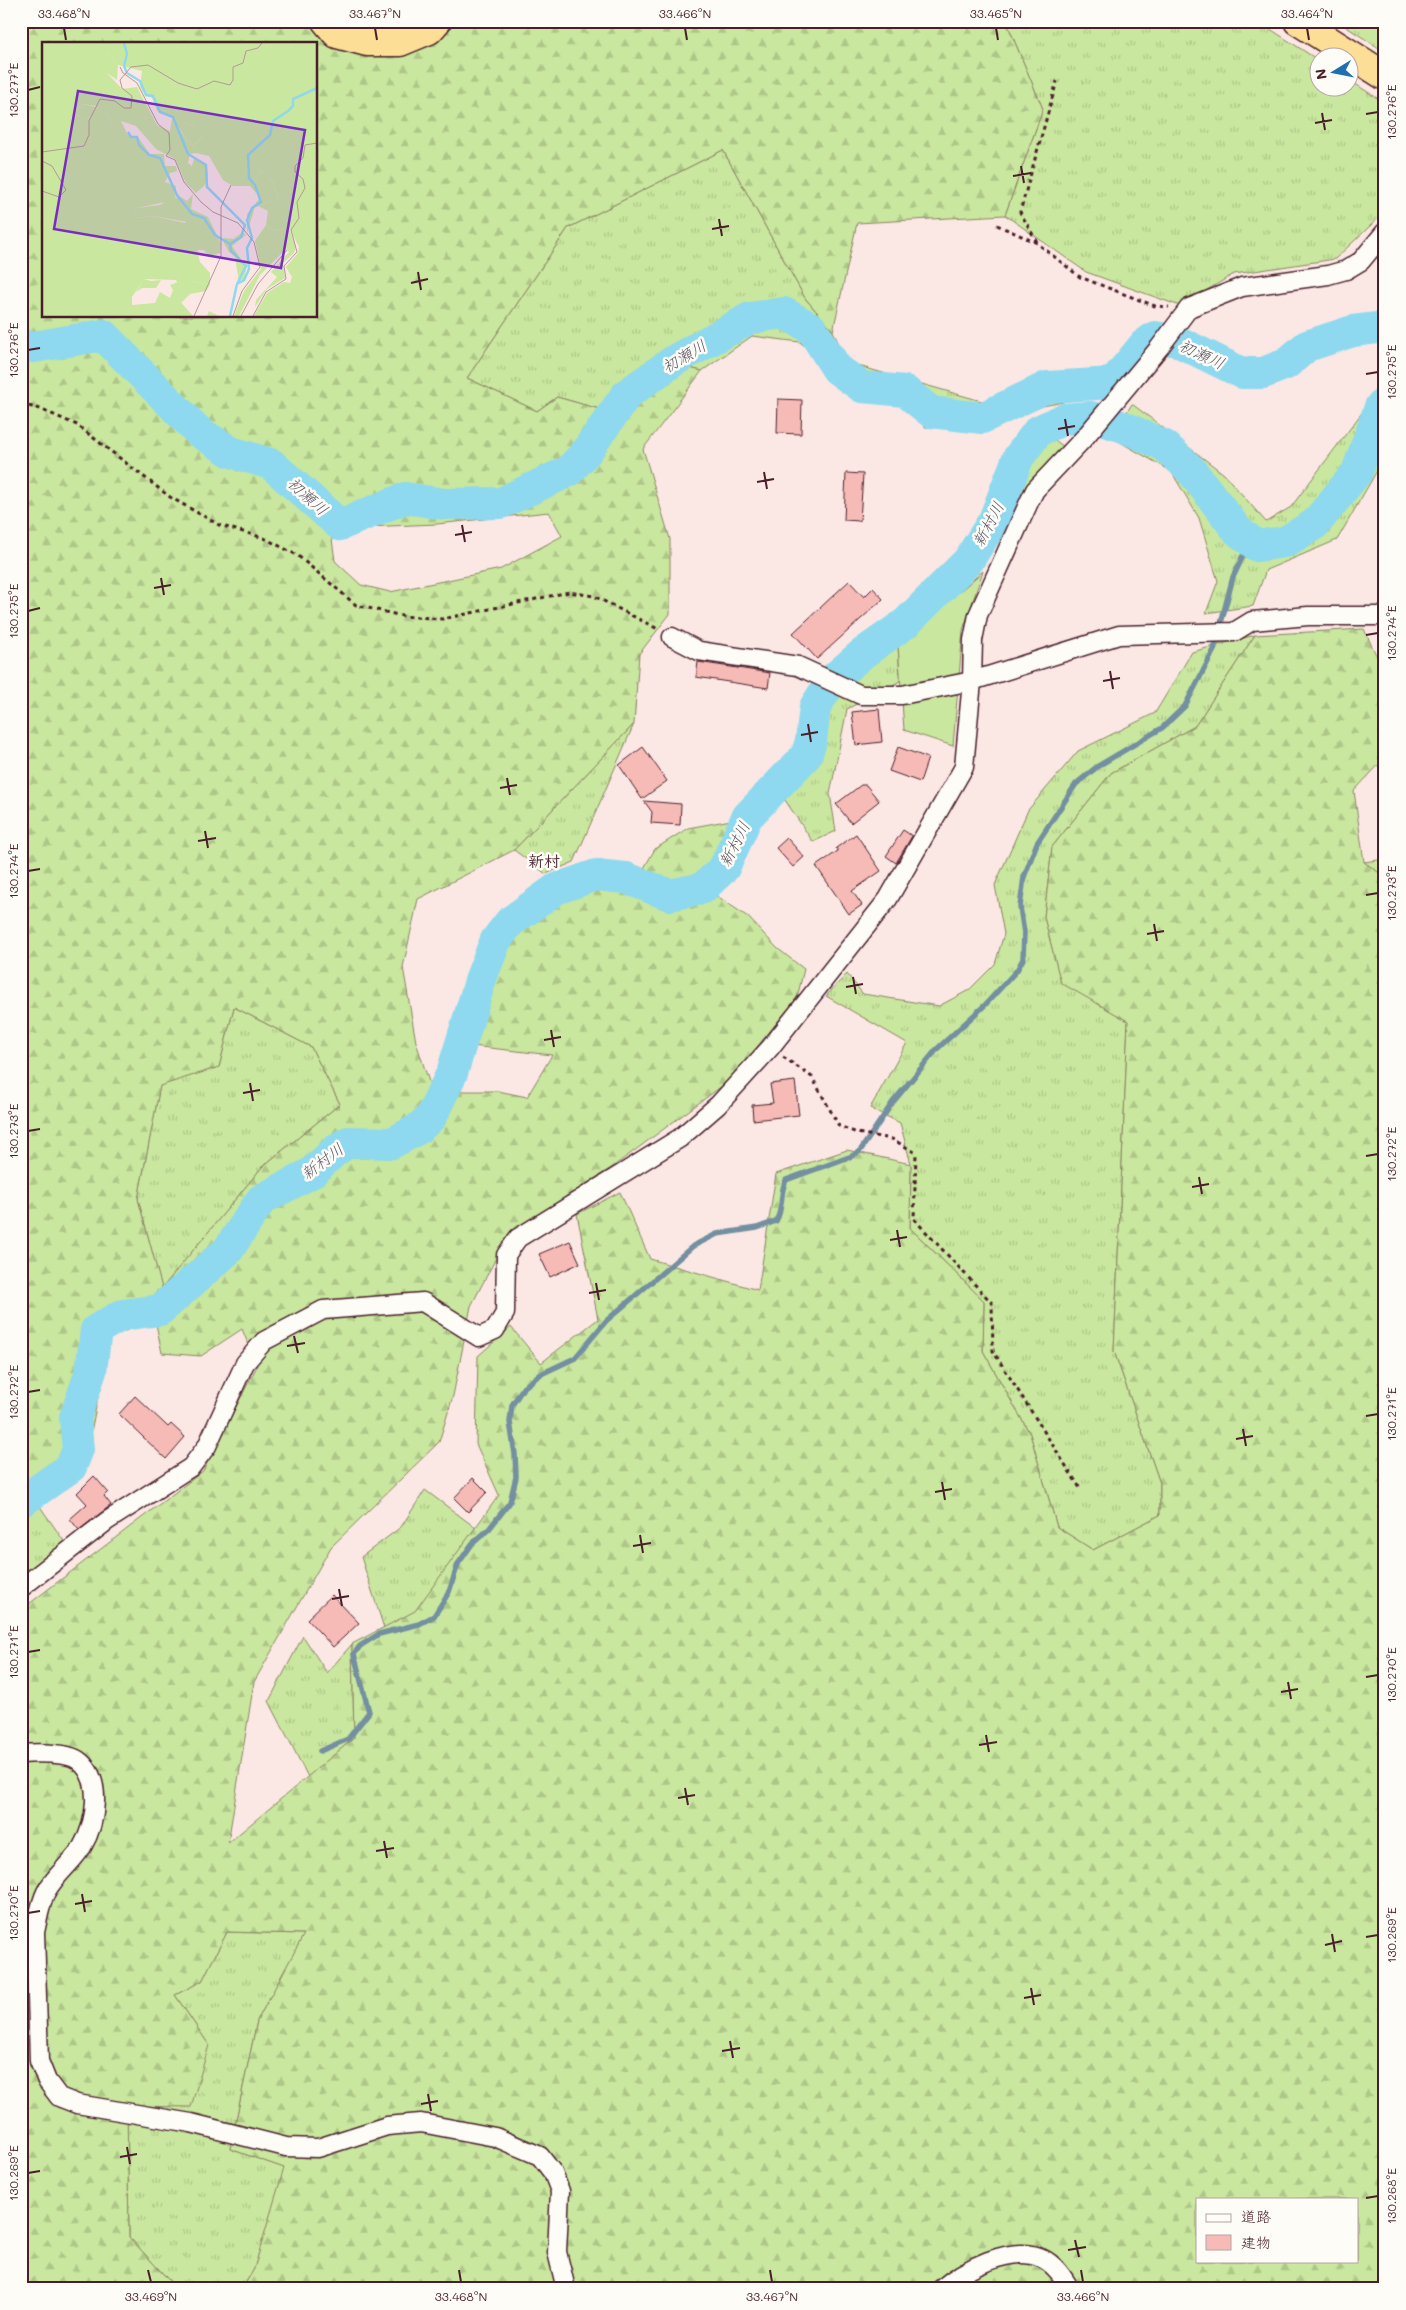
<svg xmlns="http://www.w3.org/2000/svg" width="1406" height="2310" font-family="Mali,'Klee One',sans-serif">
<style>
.grass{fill:url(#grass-tufts);stroke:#8a8364}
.forest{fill:url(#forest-firs);stroke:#8a8364;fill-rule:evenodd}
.garden{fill:#c9e79e;stroke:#8a8364}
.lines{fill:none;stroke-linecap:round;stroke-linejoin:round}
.stream{stroke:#738fa1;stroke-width:5.5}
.river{stroke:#8ed9ef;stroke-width:32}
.building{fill:#f7bbb7;stroke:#4a1f2b}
.street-casing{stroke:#4a1f2b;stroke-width:21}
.highway-casing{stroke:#4a1f2b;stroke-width:31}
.path{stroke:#4a1f2b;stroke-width:3;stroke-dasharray:4 4;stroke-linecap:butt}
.street{stroke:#fdfcf7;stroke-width:18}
.highway{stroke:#fdde96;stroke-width:28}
.ticks{fill:none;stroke:#4a1f2b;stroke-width:2}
.labels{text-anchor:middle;stroke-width:5;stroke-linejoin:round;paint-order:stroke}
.water-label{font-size:16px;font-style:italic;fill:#5e5766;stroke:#fdfcf7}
.neighbourhood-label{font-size:16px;font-weight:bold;fill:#4a1f2b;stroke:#fdfcf7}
.inset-river{fill:none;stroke:#8ed9ef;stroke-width:2.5}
.inset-road{fill:none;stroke:#b4989a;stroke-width:1}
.view{fill:#7b2cbf;fill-opacity:0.15;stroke:#7b2cbf;stroke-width:2.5}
.inset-edge{fill:none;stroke:#4a1f2b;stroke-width:2.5}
.neatline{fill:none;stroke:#4a1f2b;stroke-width:2}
.ticks-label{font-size:12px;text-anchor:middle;fill:#4a1f2b}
</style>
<defs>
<pattern id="grass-tufts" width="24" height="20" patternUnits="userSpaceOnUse" patternTransform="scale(1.25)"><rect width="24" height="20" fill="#c9e79e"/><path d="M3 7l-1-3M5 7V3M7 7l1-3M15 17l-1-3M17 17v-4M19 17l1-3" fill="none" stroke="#aec688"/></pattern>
<pattern id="forest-firs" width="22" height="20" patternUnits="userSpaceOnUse" patternTransform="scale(1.25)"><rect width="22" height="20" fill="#c9e79e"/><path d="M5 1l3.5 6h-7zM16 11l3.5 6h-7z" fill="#aec688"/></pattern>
</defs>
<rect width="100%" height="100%" fill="#fbe8e4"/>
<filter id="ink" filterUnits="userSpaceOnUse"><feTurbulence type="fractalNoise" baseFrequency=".02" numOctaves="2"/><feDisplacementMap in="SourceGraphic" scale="10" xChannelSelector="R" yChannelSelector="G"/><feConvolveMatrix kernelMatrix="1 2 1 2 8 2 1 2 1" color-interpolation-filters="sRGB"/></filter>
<g filter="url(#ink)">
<!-- grass -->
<path class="grass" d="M1006,21H1258L1318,60V88H1348L1349,80L1385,103V212L1335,259L1234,274L1180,306L1086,272L1005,215L1043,109Z
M1337,21H1385V52Z
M723,150L805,298L833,331L848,363L985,402L1047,378L1103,372L1116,391L1043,406L990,428L925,427L898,399H857L800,342L752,336L702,371L659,361L617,414L557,397L537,411L467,378L568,228Z
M1385,382V417L1379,427L1378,469L1337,540L1266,570L1253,606L1206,613L1218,581L1199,518L1171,471L1111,437L1132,404L1224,474L1266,522L1291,507Z
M1255,635L1195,726L1111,773L1052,847L1044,917L1061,982L1128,1021L1114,1351L1160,1483V1515L1093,1550L1057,1527L1030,1434L983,1351L984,1301L910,1228L911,1164L900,1123L870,1108L907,1043L826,996L847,974L863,994L939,1006L969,990L995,964L1004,934L995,885L1028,810L1078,751L1155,713L1192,652Z
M898,645L900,681L847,709L830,794L836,831L813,842L783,797L812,762L824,709L836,689Z
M634,724L574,862L546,874L514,850Z
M1385,859V877L1364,862Z
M234,1007L311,1047L340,1104L262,1167L162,1289L138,1199L160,1085L219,1067Z
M425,1490L476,1528L415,1612L384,1628L361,1557L401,1527Z
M39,1505L66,1544L21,1577V1517Z
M303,1636L327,1673L352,1644L354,1738L308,1777L269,1701Z
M227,1932L305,1934L257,2021L230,2149L285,2168L254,2269L242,2289H177L129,2237L127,2106L209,2045L175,1995L202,1981Z"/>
<!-- forest -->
<path class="forest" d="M21,21H1006L1043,109L1005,215L857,223L833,331L805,298L723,150L568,228L467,378L537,411L557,397L617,414L659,361L702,371L643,449L670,539V614L639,654L634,724L514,850L418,899L403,967L416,1042L432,1091H498L527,1097L552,1055L472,1046L476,994L503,931L551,896L605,886L682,908L717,896L748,917L777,948L804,969L797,998L730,1080L611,1168L509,1233L471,1306L453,1396L439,1442L331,1547L254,1682L228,1843L354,1738L352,1644L415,1611L499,1495L476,1444L478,1356L511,1327L541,1363L598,1319L577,1214L620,1192L650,1259L758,1290L776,1174L847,1150L911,1164L910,1228L984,1301L983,1351L1030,1434L1057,1527L1093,1550L1160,1515V1483L1114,1351L1128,1021L1061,983L1044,917L1052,847L1111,773L1195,726L1255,635L1364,629L1385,674V758L1354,791L1364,862L1385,877V2289H242L254,2269L284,2168L230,2149L257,2021L304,1934L227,1932L202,1981L175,1995L209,2045L191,2107L127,2106L129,2237L177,2289H21V1610L203,1471L257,1366L242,1329L201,1356L162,1353L155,1319L110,1337L88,1447L77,1480L21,1517ZM44,44H316V316H44ZM549,512L562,536L501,569L390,592L361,585L335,561L331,532L366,527L437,524ZM234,1007L311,1047L340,1104L262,1167L162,1288L138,1199L160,1086L219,1067ZM1197,2199H1357V2261H1197Z
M1385,417V464L1378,469L1379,427Z
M731,820L715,867L671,886L644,868L655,849L688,828Z"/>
<!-- garden -->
<path class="garden" d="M1051,437L1064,447L1029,486L1008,530L1001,528L1025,468Z
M983,571L963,630L953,746L904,730L898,645Z"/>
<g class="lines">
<!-- stream -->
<path class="stream" d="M320,1751L348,1739L369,1712L354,1654L360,1646L379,1634L419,1624L434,1616L449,1592L458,1564L472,1544L489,1529L510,1502L516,1477L515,1454L510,1422L512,1405L523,1388L539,1375L575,1358L606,1321L693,1246L717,1234L757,1228L776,1221C784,1208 779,1194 786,1180L852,1156L860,1151L893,1102L937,1049L985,1005L1017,970L1023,959L1024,933L1020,907L1024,877L1037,843L1076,784L1098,766L1162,728L1185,706L1214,650L1233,577L1243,556L1257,546"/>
<!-- river -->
<path class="river" d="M21,345L34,347L103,335L199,432L231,452L271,464L340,525L405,498L444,504L501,503L569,471L586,452L627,394L675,360L750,318L784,313L811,328L837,369L862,387L905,391L931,412L982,418L1047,387L1113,383L1144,345L1155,337L1177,341L1242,373H1263L1286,364L1307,346L1353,331L1385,327
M21,1502L71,1467L78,1449L75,1418L91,1371L96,1330L122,1315L160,1310L228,1250L261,1200L311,1173L335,1151L348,1142L392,1143L418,1129L431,1117L452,1073L482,975L496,940L510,922L556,889L596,875L626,878L670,895L703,888L724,868L747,817L806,756L811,741L815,707L832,680L862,654L906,623L968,561L994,520L1018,458L1038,431L1064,419L1091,417L1124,427L1165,446L1191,470L1238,531L1257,546L1285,542L1315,524L1357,472L1380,407L1385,401"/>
</g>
<!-- building -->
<path class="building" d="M778,399L802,400L801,434L777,433Z
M846,473L863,474L860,521L844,520Z
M849,581L864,597L873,588L883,599L817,659L793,633Z
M698,662L770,673L768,688L696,677Z
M879,709L882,742L856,745L852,712Z
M643,747L667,781L642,799L619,765Z
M898,747L928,758L920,782L889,771Z
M861,785H866L879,801L851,823L836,804Z
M644,801L681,804L680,825L651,823L652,812Z
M903,830L912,836L896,863L886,856Z
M856,834L881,871L852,891L862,905L849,914L816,866L838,851L836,848Z
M787,838L804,857L793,867L776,848Z
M795,1081L799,1115L753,1120L752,1105L773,1103L770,1084Z
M570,1241L580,1263L550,1277L539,1254Z
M135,1396L168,1427L171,1424L185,1437L166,1459L119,1414Z
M94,1476L108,1492L104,1496L111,1505L79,1530L70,1519L87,1504L77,1493Z
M473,1478L487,1492L468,1512L454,1498Z
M332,1595L359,1623L333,1647L307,1619Z"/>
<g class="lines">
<!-- street casing -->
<g class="street-casing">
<path id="street" d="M672,637L699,651L798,666L861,695H902L972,681L1119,635L1234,632L1252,621L1308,616H1385
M21,1588L107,1521L191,1467L207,1446L245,1363L264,1341L323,1310L423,1302L479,1337L495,1330L505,1313L506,1255L518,1238L680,1138L718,1105L770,1048L888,899L964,767L972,681L973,640L978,615L1030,500L1035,490L1085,437L1159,348L1189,308L1242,287L1328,275L1346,270L1361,261L1385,232
M21,1754C34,1753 67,1752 78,1760C104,1779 96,1823 82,1847C72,1863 55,1875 46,1892C40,1904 38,1919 35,1932L39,2061L47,2081L59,2097L77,2104L191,2123L286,2147L318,2148L387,2126L421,2123L495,2137L540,2156L553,2173L560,2191L557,2252L566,2289
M941,2289C963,2270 1011,2244 1041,2258C1055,2264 1063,2277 1070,2289"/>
</g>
<!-- highway casing -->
<g class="highway-casing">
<path id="highway" d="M326,21L337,34L367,42H400L429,30L437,21
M1298,21L1385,76"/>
</g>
<!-- path -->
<path class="path" d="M997,225L1037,243L1080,277L1155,306L1169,307
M1037,242L1020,212L1057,81
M21,404L40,409L77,425L170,497L219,525L264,538L297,555L356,605L402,616L443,619L569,592L594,596L658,629
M783,1057L812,1077L839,1126L857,1133L892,1139L916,1153L914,1219L992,1303L993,1351L1080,1488"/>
<!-- street -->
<use href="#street" class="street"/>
<!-- highway -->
<use href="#highway" class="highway"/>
</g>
</g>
<!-- ticks -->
<path class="ticks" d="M64,28L66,40M375,28L377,40M685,28L687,40M996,28L998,40M1307,28L1309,40M28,90L40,87M1322,113L1325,130M1366,114L1378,112M1315,123L1332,120M1021,166L1024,183M1013,176L1031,173M719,219L722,236M712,229L729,226M418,272L421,290M411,283L428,279M28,350L40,348M1366,374L1378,372M1065,419L1068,436M1058,429L1075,426M764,472L767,489M757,482L774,479M462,525L465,542M455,535L472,532M161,578L164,595M154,588L171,585M28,611L40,608M1366,635L1378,633M1110,671L1113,689M1103,681L1120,678M808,724L811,742M801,735L818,732M507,778L510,795M500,788L517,785M205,831L208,848M198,841L216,838M28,871L40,869M1366,895L1378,893M1154,924L1157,941M1147,934L1164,931M853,977L856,994M846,987L863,984M551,1030L554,1047M544,1040L561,1037M250,1083L253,1101M243,1093L260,1090M28,1131L40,1129M1366,1156L1378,1154M1199,1177L1202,1194M1192,1187L1209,1184M897,1230L900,1247M890,1240L907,1237M596,1283L599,1300M589,1293L606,1290M294,1336L298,1353M287,1346L305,1343M28,1392L40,1390M1366,1416L1378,1414M1243,1429L1246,1446M1236,1439L1253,1436M942,1482L945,1500M935,1492L952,1489M640,1535L643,1553M633,1546L651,1543M339,1589L342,1606M332,1599L349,1596M28,1652L40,1650M1366,1677L1378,1675M1288,1682L1291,1699M1281,1692L1298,1689M986,1735L989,1752M979,1745L997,1742M685,1788L688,1805M678,1798L695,1795M384,1841L387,1858M376,1851L394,1848M82,1894L85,1912M75,1904L92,1901M28,1913L40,1911M1332,1934L1335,1952M1366,1937L1378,1935M1325,1945L1342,1941M1031,1988L1034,2005M1024,1998L1041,1995M730,2041L733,2058M722,2051L740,2048M428,2094L431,2111M421,2104L438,2101M127,2147L130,2164M120,2157L137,2154M28,2173L40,2171M1366,2198L1378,2196M1075,2240L1079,2257M1068,2250L1086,2247M148,2270L151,2282M459,2270L461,2282M770,2270L772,2282M1081,2270L1083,2282"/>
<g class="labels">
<!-- water labels -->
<g class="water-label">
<text transform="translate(1202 354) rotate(25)" y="6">初瀬川</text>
<text transform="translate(684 356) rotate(-31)" y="6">初瀬川</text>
<text transform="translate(308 496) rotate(42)" y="6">初瀬川</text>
<text transform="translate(988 524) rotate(-62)" y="6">新村川</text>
<text transform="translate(734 844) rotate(-63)" y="6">新村川</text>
<text transform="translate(322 1161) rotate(-37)" y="6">新村川</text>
</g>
<!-- neighbourhood labels -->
<g class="neighbourhood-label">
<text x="544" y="867">新村</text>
</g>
</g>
<!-- overview -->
<g transform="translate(42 42)">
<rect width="275" height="275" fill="#fbe8e4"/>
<path d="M66,10L76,23L75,38L65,31L61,24ZM41,62L54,65L64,71L69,77L68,85L48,74L45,79L31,70ZM143,81L154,85L160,94L155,101L149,103L134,82ZM218,128L231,140L236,157L213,165L205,191V172L217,157L212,142ZM151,152L149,167L166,175L179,201L168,184L111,174L94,176L92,169L95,166L118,163L127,157L139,155L145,159ZM224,183L234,189L247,186L254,205L252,211L241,221L243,236L225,247L213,265L214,258L235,235L229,230L247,210L244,207L218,233L197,274H192L202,249L219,227L213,199ZM201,190L204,193L190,204L201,220L187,210L182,201V196L191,197ZM155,207L158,220L168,231V243L149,239L132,222V217L144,218ZM102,237L109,239L119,238L114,246H100L94,250ZM136,240L148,252L139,261L135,256H128L131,248L128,243Z" fill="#c9e79e"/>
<path d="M0,1H275V274H212L225,251L242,240L248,241L250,235L244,225L256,211L257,205L247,186L234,189L224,183L226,169L216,164L236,157L231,140L218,128L212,142L216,147L214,151L208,144H191L181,138L167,114L154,111L148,112L146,121L150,124L152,117L157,118L163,122L166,132L163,143L154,151L144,141L133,117L114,107L94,84L79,79L86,93L96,95L108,112H122L123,124H134L135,129L128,131L123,140L134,144L133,158L95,166L92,169L94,176L111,174L143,181L148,176L162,177L179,201L178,211L167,214L162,208H155L144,218H132V222L146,231L149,239L168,243L164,249L148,252L139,247L134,238L102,237L90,255V263L113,261L118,250L128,256H135L151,274H165L167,269L177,274H0ZM66,10L76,23L100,29L98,45L103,53L110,56L116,70L130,76L128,89L115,83L95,45L80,47L65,31L62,24ZM41,62L54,64L53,71L59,74L64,71L69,77L68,84L48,74L45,79L31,70ZM143,81L154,85V92L160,94L155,101L149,103L134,83ZM193,216L206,219L202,237L197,239Z" fill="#c9e79e" fill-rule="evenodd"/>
<path class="inset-river" d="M82,1L85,12L82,24M82,24L85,31L98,39L104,53L111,54L118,70L131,75L146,112L164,123L165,145L203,183L199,195L188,202L189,209L204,224L195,242M86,90L89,95H95L97,103L107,113L118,116L135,153L150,172L162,176L173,193L188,202M195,242L202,238L207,227L205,206L210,196L205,178L210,166L219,160L213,143L207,136L206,113L228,93L231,79L246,69L251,64V57L275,46M188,274L195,242"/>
<path class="inset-road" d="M78,25L81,31L95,41L116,82L127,91L128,108L124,114L133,118L142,140L159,160L171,170L196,181L212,200L218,225L200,249L191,274M0,110L42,104L47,93V79L58,57L73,59L82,66H89L90,54L80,46L78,38L89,25L106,23L136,41L155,47L172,39L188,43L191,38V25L201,21L204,9L216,6L220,1M0,119L10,124L24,148L17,155L0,149M152,274L179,214V165L189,143M199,274L216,242L245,208M211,274L224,250L244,237L242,224L255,210L249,188L257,176L255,160L263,146L261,137L253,130V124L261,116L263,103L275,101"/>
<path class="view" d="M36,49L263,88L239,226L12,187Z"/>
<rect width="275" height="275" class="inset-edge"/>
</g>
<!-- margin -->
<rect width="1406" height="2310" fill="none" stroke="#fdfcf7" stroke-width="55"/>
<!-- legend -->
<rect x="1196" y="2198" width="162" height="65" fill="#fdfcf7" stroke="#b5a4a5"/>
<rect x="1206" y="2214" width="25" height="8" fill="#fdfcf7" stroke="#b5a4a5"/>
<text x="1241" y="2222" font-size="15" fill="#4a1f2b">道路</text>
<rect x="1206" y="2235" width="25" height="15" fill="#f7bbb7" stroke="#b5a4a5"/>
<text x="1241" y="2248" font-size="15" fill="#4a1f2b">建物</text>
<!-- north arrow -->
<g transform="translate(1334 72) rotate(260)"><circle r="24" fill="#fdfcf7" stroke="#b5a4a5"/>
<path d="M0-4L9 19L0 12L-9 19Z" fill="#1f6fb2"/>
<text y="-8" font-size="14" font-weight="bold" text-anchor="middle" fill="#4a1f2b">N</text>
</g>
<rect x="28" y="28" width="1350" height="2254" class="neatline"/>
<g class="ticks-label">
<text x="64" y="18">33.468°N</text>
<text x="375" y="18">33.467°N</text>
<text x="685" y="18">33.466°N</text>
<text x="996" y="18">33.465°N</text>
<text x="1307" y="18">33.464°N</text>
<text transform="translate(14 90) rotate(-90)" y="4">130.277°E</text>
<text transform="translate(1392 112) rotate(-90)" y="4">130.276°E</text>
<text transform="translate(14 350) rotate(-90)" y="4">130.276°E</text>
<text transform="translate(1392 372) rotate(-90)" y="4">130.275°E</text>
<text transform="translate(14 611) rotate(-90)" y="4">130.275°E</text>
<text transform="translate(1392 633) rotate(-90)" y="4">130.274°E</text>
<text transform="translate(14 871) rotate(-90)" y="4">130.274°E</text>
<text transform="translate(1392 893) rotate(-90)" y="4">130.273°E</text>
<text transform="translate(14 1131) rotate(-90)" y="4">130.273°E</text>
<text transform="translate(1392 1154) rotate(-90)" y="4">130.272°E</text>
<text transform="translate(14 1392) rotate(-90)" y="4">130.272°E</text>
<text transform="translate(1392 1414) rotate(-90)" y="4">130.271°E</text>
<text transform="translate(14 1652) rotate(-90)" y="4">130.271°E</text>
<text transform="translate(1392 1675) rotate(-90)" y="4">130.270°E</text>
<text transform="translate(14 1913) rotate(-90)" y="4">130.270°E</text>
<text transform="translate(1392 1935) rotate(-90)" y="4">130.269°E</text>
<text transform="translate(14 2173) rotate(-90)" y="4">130.269°E</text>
<text transform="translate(1392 2196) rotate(-90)" y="4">130.268°E</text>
<text x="151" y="2301">33.469°N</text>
<text x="461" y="2301">33.468°N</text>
<text x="772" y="2301">33.467°N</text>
<text x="1083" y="2301">33.466°N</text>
</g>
</svg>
